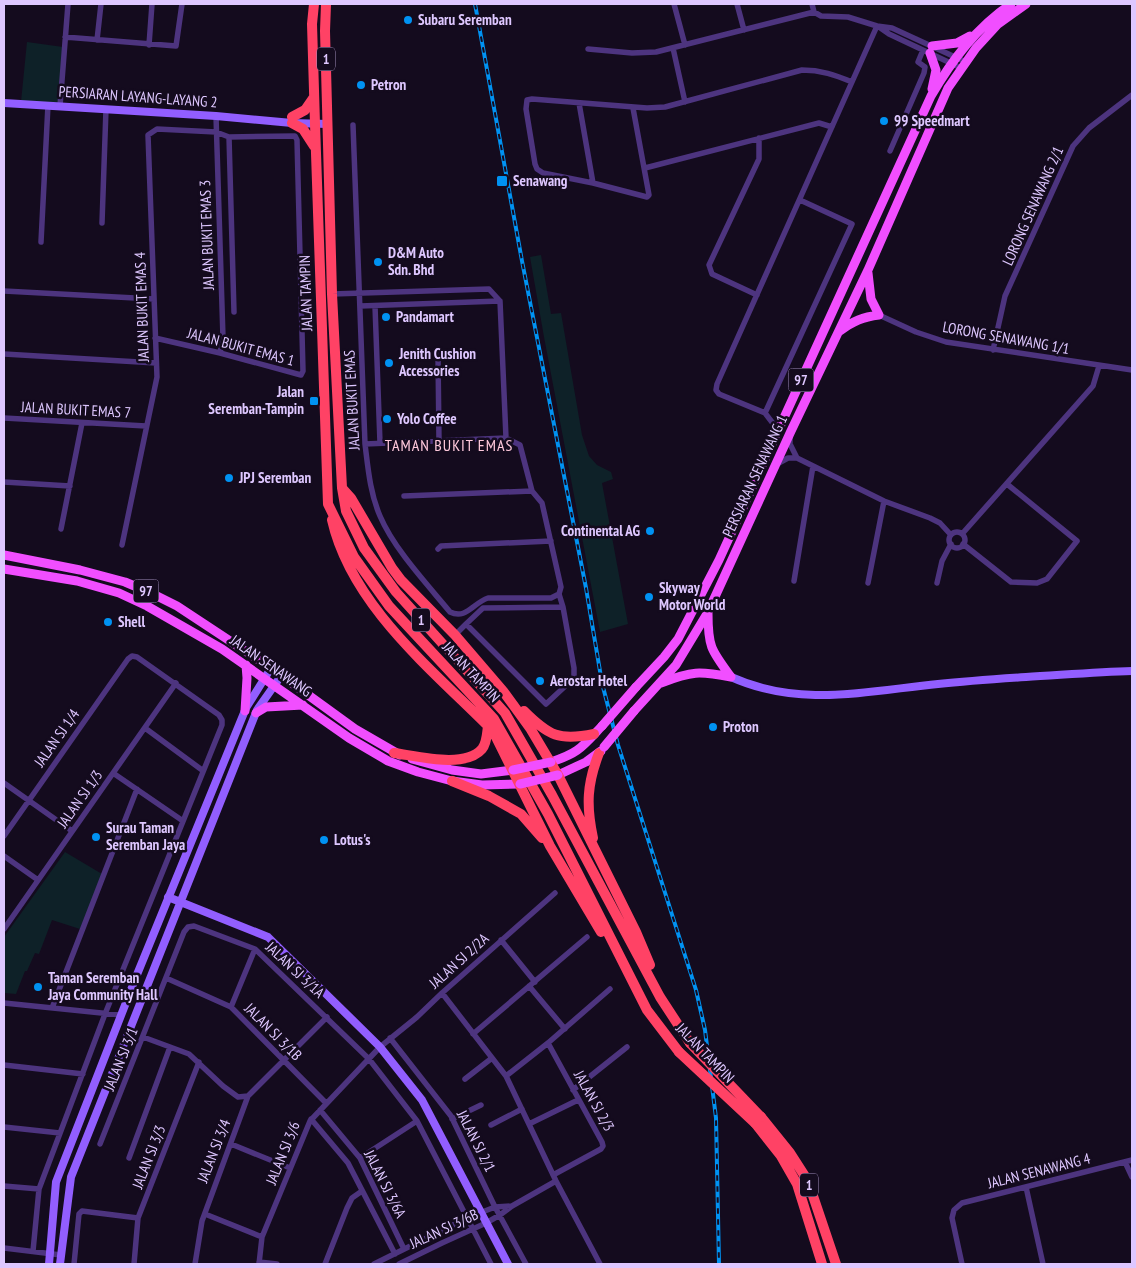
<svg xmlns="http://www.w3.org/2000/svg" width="1136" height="1268" font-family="'PT Sans Narrow',sans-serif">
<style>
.green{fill:#0e2128}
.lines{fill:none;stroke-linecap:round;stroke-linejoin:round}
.street{stroke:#4d347f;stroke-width:5.5}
.secondary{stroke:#925eff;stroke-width:8}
.primary{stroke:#f14eff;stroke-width:9}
.highway{stroke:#ff4265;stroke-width:10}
.rail-casing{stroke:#0092f2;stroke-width:4}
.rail{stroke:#140b1e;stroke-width:2;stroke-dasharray:5.5;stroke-linecap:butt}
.primary-bridge{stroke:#f14eff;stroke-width:9}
.highway-bridge{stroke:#ff4265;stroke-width:10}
.poi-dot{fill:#0092f2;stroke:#140b1e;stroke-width:2}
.labels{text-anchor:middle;stroke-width:5;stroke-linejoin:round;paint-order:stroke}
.shield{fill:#140b1e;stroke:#a18fbc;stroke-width:1}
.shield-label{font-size:14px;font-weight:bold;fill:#dec7ff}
.poi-label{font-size:15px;font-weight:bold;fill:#dec7ff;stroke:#140b1e;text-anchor:start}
.street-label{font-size:15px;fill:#dec7ff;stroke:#140b1e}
.neighbourhood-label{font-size:16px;letter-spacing:1px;fill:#ffc9dc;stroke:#140b1e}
</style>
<rect width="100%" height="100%" fill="#140b1e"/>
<!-- green -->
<path class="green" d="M27,42L63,47L59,104L21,102Z
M541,255L551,314L561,313L582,435L589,456L597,465L611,472L613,479L602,483L628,624L600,632L544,337L530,257Z
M65,852L102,874L80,929L52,920L39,954L35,953L27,971H25L16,994L5,993L4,937Z"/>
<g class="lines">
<!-- street -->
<path class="street" d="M674,4L685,45
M737,4L744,30
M812,4L814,12L821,16L848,17L877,26L892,28L966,62
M879,27L889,34L961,68
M65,37L176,46L182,4
M97,40L101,4
M149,45L152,4
M673,48L685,102
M588,49L632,53L656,52L814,12
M579,103L593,183
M60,106L68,4
M633,108L649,195L647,197L593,183L543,173L537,169L535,164L526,109L527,100L532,99L647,108L665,107L802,70C821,70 835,75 852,82
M216,116L223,338L220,353
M353,125L365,444C368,468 370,493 380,516C394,549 427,584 450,612C466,620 473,603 488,598H551L559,594
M229,137L234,312
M890,151L924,73L925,67L918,62L923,50
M645,168L819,123L832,127
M102,223L106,109
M41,242L48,105
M4,291L154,299
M332,294L489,289L500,301L506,438
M757,295L712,274L709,265L759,159V138
M360,306L500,301
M375,306L380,443
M879,315L916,332L946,342L1132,370
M993,350L1005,296L1073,146L1089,128L1132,95
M4,354L156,363
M438,354L439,441
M765,413L852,224L800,200
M4,418L146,426
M778,430L765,413L719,394L716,390L717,384L877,26
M790,437V444L797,458
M365,444L506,438L520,445L532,491L542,503L561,587L559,594L563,607L574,668V678L546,704L466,624L455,635
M777,464L788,458H797L884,501L930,518L940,523L951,535
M4,482L70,486
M404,496L532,491
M61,529L82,423
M949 540a8 8 0 1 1 16 0a8 8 0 1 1-16 0Z
M962,534L1093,386L1099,366
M963,544L1011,582L1037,583L1047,579L1077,541L1007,484
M122,545L157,377L148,135L157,129L216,132L229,137L295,136L297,140L303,371L301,375L220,353L155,338
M438,549L441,546L551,541
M794,581L813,466
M868,583L884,501
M937,583L942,561L951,544
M466,624L483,608L563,607
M145,728L202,770
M113,773L183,821
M4,783L72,831
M4,836L128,659L132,656L137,657L219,715L222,720V725L105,1014L39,1189L33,1251
M4,856L38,880
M4,929L176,683
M501,940L535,982
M166,978L231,1007L326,1103
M529,986L565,1029
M442,993L506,1076L556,1181L600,1264
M4,1003L121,1015
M231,1007L255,949
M52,1008L137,789
M473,1034L587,937
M143,1037L189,1054L223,1086L238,1097L248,1096
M390,1038L451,1116L495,1207L526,1264
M548,1043L602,1142L603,1146L601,1149L553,1175
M4,1065L83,1074
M506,1076L548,1043L610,989
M465,1079L492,1058
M573,1090L627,1047
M320,1110L360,1158L404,1249
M311,1119L348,1163L395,1254
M452,1119L481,1105
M529,1124L578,1100
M491,1125L522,1109
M4,1127L60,1133
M100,1144L184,932L188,927L194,926L255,949L369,1059L417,1121L491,1264
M231,1144L290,1168
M129,1158L170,1047
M360,1158L417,1121
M1125,1162L1132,1177
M4,1186L39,1189
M1026,1187L1043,1264
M205,1214L262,1237
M4,1248L61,1255
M259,1262L277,1264
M74,1264L79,1214L82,1211L138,1218
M134,1264L138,1218L199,1062
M195,1264L202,1221L248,1096L327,1017
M259,1264L262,1237L310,1121L380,1047L417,1017L442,993L555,893
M325,1264L347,1208L352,1198L362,1191
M374,1264L467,1218L495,1207L512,1206
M399,1264L442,1243L486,1223L500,1215L512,1206L556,1181
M962,1264L952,1218L954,1210L962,1203L1132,1160"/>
<!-- secondary -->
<path class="secondary" d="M4,103L216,116L292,123L328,124
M731,677C800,708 867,691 938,684C967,681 996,679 1026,677C1061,675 1097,672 1132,671
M168,897L268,937L380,1047L422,1100L508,1264
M49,1264L56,1182L136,977L246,708L271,668
M60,1264L71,1177L257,710L281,676"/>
<!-- primary -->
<path class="primary" d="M932,46L957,43L970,36
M930,53L936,70L932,89
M840,331C853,321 863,317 879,315L871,299L868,273
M4,555L80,570L125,582L151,593L177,606L271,668L355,729L400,755
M4,569L77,581L119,593L147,606L222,649L349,738L388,761L418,772L452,781L482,785L520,784
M708,613C708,647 711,650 731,677
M661,683C692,671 699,671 731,677
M636,687L664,657L678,639L719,560L931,96C952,60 976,28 1011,4
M245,711L247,678L246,665
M634,711L676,665L708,612L791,431L868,270L948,88L976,48L998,24L1026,4
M256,713L266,707L303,705
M412,759L452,770L481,774L513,770
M551,762C579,753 582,747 602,726
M558,775L586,762L601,751"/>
<!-- highway -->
<path class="highway" d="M314,4L312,24L315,124L328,504L354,557L389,606L494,719L548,814L647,1010L679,1052
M326,4L325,31L332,294L342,488L346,511L364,548L396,592L505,713L552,795L660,997L690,1043
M292,117L305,110L314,97
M292,123L303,129L314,146
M342,488L351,498L392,568L401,580L455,635L503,691L530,728L558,775L636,932L650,965
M332,520C351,604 429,667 488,726L495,735L550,846L601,932
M524,711C549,736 559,741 594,734
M394,753C417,756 465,769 482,749C487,743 487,733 488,726
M452,781L489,796L521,814L542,838
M593,838C586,805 587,784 599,753
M761,1117L790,1153L808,1181L836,1264
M755,1123L781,1156L797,1184L822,1264"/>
<!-- rail casing -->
<g class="rail-casing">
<path id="rail" d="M475,4L522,261L586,588L602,683L618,745L696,990L705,1030L716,1118L719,1264"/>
</g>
<!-- rail -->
<use href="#rail" class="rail"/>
<!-- primary-bridge -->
<path class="primary-bridge" d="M602,726L636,687
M604,747L634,711
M513,770L551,762
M520,784L558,775"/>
<!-- highway-bridge -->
<path class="highway-bridge" d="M690,1043L761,1117
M679,1052L755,1123"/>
</g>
<!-- markers -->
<g class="poi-dot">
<circle cx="408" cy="20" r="5"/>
<circle cx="361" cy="85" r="5"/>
<circle cx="884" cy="121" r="5"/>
<rect x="496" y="175" width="12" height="12" rx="2.5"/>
<circle cx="378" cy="262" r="5"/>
<circle cx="386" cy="317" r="5"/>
<circle cx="389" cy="363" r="5"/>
<rect x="309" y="396" width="10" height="10" rx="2.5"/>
<circle cx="387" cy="419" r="5"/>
<circle cx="229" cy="478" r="5"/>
<circle cx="650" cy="531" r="5"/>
<circle cx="649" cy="597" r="5"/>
<circle cx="108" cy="622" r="5"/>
<circle cx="540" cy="681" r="5"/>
<circle cx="713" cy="727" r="5"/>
<circle cx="96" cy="837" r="5"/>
<circle cx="324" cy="840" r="5"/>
<circle cx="38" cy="987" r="5"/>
</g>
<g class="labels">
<!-- shield labels -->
<g class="shield">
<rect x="317" y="47.5" width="18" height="23" rx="4"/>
<rect x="788.5" y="368.5" width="25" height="23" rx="4"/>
<rect x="133.5" y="579.5" width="25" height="23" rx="4"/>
<rect x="412" y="608.5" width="18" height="23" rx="4"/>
<rect x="800" y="1173.5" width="18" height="23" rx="4"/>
</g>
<g class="shield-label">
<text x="326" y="64">1</text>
<text x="801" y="385">97</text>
<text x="146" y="596">97</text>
<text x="421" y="625">1</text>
<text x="809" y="1190">1</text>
</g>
<!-- poi labels -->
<g class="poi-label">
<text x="418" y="25">Subaru Seremban</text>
<text x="371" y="90">Petron</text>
<text x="894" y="126">99 Speedmart</text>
<text x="513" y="186">Senawang</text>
<text x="388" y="258">D&amp;M Auto<tspan x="388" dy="17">Sdn. Bhd</tspan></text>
<text x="396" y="322">Pandamart</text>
<text x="399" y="359">Jenith Cushion<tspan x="399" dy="17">Accessories</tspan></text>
<text x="304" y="397" text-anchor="end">Jalan<tspan x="304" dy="17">Seremban-Tampin</tspan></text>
<text x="397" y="424">Yolo Coffee</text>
<text x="239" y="483">JPJ Seremban</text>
<text x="640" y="536" text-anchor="end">Continental AG</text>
<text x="659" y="593">Skyway<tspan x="659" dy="17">Motor World</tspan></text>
<text x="118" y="627">Shell</text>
<text x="550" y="686">Aerostar Hotel</text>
<text x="723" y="732">Proton</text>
<text x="106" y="833">Surau Taman<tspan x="106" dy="17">Seremban Jaya</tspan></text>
<text x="334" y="845">Lotus's</text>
<text x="48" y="983">Taman Seremban<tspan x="48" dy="17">Jaya Community Hall</tspan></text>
</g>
<!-- street labels -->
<g class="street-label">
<text transform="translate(138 97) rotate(4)" y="5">PERSIARAN LAYANG-LAYANG 2</text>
<text transform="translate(1033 206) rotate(-66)" y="5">LORONG SENAWANG 2/1</text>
<text transform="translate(207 235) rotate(-92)" y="5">JALAN BUKIT EMAS 3</text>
<text transform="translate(306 293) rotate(-92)" y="5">JALAN TAMPIN</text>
<text transform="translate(142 307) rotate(-92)" y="5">JALAN BUKIT EMAS 4</text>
<text transform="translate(1006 338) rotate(10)" y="5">LORONG SENAWANG 1/1</text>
<text transform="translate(241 347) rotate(15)" y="5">JALAN BUKIT EMAS 1</text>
<text transform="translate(352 400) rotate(-93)" y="5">JALAN BUKIT EMAS</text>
<text transform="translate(76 410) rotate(3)" y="5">JALAN BUKIT EMAS 7</text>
<text transform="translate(755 476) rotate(-65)" y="5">PERSIARAN SENAWANG 1</text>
<text transform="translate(271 666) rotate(35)" y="5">JALAN SENAWANG</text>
<text transform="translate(471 672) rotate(47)" y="5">JALAN TAMPIN</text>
<text transform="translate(57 738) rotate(-55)" y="5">JALAN SJ 1/4</text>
<text transform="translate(80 799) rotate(-55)" y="5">JALAN SJ 1/3</text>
<text transform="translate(459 961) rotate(-42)" y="5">JALAN SJ 2/2A</text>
<text transform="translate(295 970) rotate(43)" y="5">JALAN SJ 3/1A</text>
<text transform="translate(273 1032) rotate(45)" y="5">JALAN SJ 3/1B</text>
<text transform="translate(705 1053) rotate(46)" y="5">JALAN TAMPIN</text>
<text transform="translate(121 1059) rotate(-68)" y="5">JALAN SJ 3/1</text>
<text transform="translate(594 1101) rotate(61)" y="5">JALAN SJ 2/3</text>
<text transform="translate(476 1141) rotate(63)" y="5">JALAN SJ 2/1</text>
<text transform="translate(214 1151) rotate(-69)" y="5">JALAN SJ 3/4</text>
<text transform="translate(283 1153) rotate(-68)" y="5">JALAN SJ 3/6</text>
<text transform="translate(149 1157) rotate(-69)" y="5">JALAN SJ 3/3</text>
<text transform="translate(1039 1171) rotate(-14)" y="5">JALAN SENAWANG 4</text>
<text transform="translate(385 1184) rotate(63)" y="5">JALAN SJ 3/6A</text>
<text transform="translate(444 1229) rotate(-25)" y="5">JALAN SJ 3/6B</text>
</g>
<!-- neighbourhood labels -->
<g class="neighbourhood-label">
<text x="449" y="451">TAMAN BUKIT EMAS</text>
</g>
</g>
<!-- border -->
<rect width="1136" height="1268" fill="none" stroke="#dec7ff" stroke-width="10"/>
</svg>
